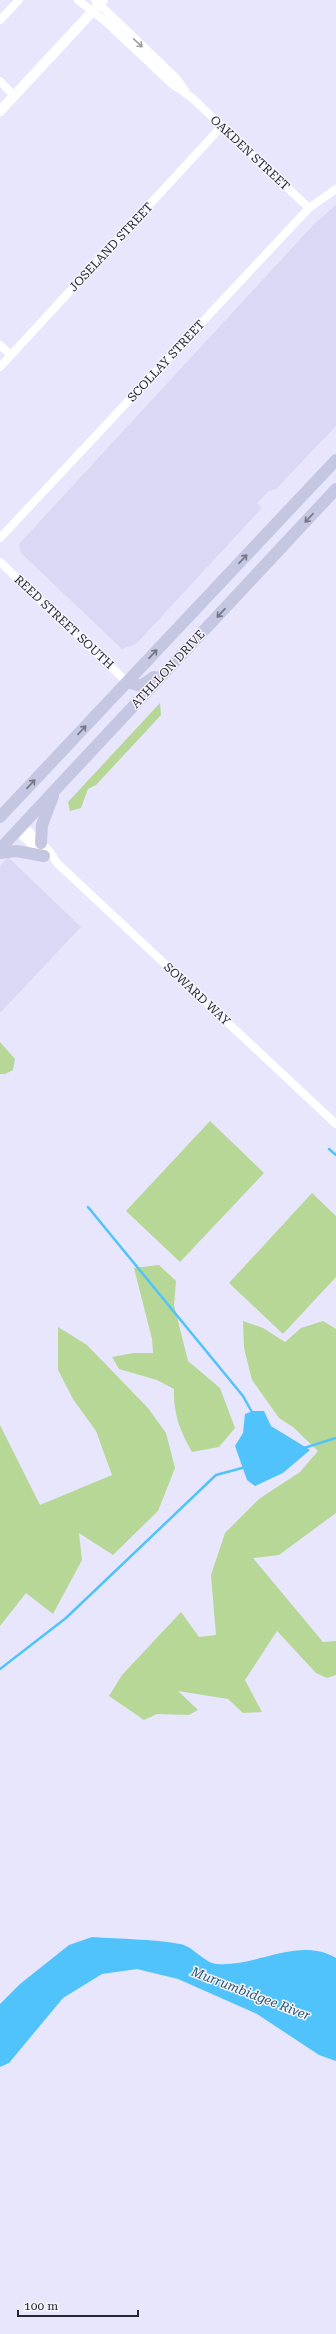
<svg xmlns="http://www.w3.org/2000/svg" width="336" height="2334" font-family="'Roboto Serif',serif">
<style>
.built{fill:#dbd8f5}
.green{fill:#b6d795}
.water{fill:#50c3fb}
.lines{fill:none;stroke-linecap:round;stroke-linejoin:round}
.stream{stroke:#50c3fb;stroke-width:2.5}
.minor{stroke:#fff;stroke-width:8}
.tertiary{stroke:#fff;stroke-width:10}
.primary{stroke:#c5c6e1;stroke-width:12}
.oneway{stroke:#9e9ea1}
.oneway2{stroke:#767688}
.labels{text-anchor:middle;stroke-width:3;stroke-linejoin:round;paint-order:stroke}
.street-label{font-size:12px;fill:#28272f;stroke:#f6f5fe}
.water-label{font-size:13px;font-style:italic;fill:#26546c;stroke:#f6f5fe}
</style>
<rect width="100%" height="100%" fill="#e8e6fc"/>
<!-- built -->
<path class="built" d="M336,205V426L276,489L269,491L257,503L262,508L136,644L122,649L21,553L19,544L315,223Z
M8,857L81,927L0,1013V866Z"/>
<!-- green -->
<path class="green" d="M160,703L161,715L96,785L88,789L81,808L70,811L68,802Z
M0,1042L15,1059L13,1070L5,1074H0Z
M210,1121L264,1173L180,1262L126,1211Z
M312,1193L336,1216V1277L283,1334L229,1283Z
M159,1265L176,1281L174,1305L188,1361L220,1388L235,1428L219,1447L192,1452C180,1431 173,1413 174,1389L157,1380L119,1369L112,1357L133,1353H153L152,1339L134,1268Z
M243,1321L263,1328L285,1342L301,1328L323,1321L336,1329V1513L279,1555L253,1558L323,1642L336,1641V1675L327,1678L316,1673L277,1631L245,1680L262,1712L243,1713L228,1699L178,1691L198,1710L189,1715L157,1714L144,1720L109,1696L122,1675L181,1612L199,1637L216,1635L211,1575L225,1533L259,1499L300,1472L318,1451L293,1427L279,1418L252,1380L244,1348Z
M58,1327L87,1345L148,1408L166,1433L175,1468L158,1511L113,1555L79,1533L82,1560L53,1614L26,1593L0,1626V1425L40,1505L112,1475L96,1431L73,1399L58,1370Z"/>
<!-- water -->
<path class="water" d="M253,1411H264L271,1426L310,1450L283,1473L255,1486L247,1480L235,1446L243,1433L245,1414Z
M92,1937C121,1939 152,1939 180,1944C193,1946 204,1963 217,1964C258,1967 298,1936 336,1958V2061L319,2055L257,2014L178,1979L137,1969L102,1974L63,1998L9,2063L0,2067V2004L20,1984L69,1945Z"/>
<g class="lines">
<!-- stream -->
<path class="stream" d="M329,1149L336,1155
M88,1207L243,1396L253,1414
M304,1448L336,1438
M0,1669L66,1618L216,1475L246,1467"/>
<!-- minor -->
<path class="minor" d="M78,0L105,21L172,84L191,97L309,208
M95,0L177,79L185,90
M0,20L19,0
M0,81L14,96
M0,345L11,355
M0,367L222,126
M0,538L309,208L336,189
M0,562L127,682
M22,825L49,851L57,863L336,1124
M17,831L43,855"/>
<!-- tertiary -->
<path class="tertiary" d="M0,111L103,0"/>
<!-- primary -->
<path class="primary" d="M127,682L141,686L154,677
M0,817L336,460
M41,843L42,825L53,796
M0,849L336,489
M0,853L16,851L44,856"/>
</g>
<!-- one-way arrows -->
<defs><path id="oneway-shaft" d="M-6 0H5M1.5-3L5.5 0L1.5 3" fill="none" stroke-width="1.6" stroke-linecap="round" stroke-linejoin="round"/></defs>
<use class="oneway" href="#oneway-shaft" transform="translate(138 43) rotate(43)"/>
<g class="oneway2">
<use href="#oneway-shaft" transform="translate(309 518) rotate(133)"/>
<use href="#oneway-shaft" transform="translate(243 559) rotate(-47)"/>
<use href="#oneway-shaft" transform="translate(221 613) rotate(133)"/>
<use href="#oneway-shaft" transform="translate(153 654) rotate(-47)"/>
<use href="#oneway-shaft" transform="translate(82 730) rotate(-47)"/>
<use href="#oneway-shaft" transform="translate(31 784) rotate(-47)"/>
</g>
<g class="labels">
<!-- street labels -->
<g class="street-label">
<text transform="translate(250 153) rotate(43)" y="4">OAKDEN STREET</text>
<text transform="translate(111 247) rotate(-47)" y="4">JOSELAND STREET</text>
<text transform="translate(166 361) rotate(-47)" y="4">SCOLLAY STREET</text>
<text transform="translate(64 622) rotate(43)" y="4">REED STREET SOUTH</text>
<text transform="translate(168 669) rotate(-47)" y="4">ATHLLON DRIVE</text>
<text transform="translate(197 994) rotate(43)" y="4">SOWARD WAY</text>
</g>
<!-- water labels -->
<g class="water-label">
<text transform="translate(251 1993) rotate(21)" y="5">Murrumbidgee River</text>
</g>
</g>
<!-- scale -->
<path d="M18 2310v6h120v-6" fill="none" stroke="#28272f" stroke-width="2"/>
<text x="24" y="2310" font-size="12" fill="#28272f" stroke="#f6f5fe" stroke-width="3" paint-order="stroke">100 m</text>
</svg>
